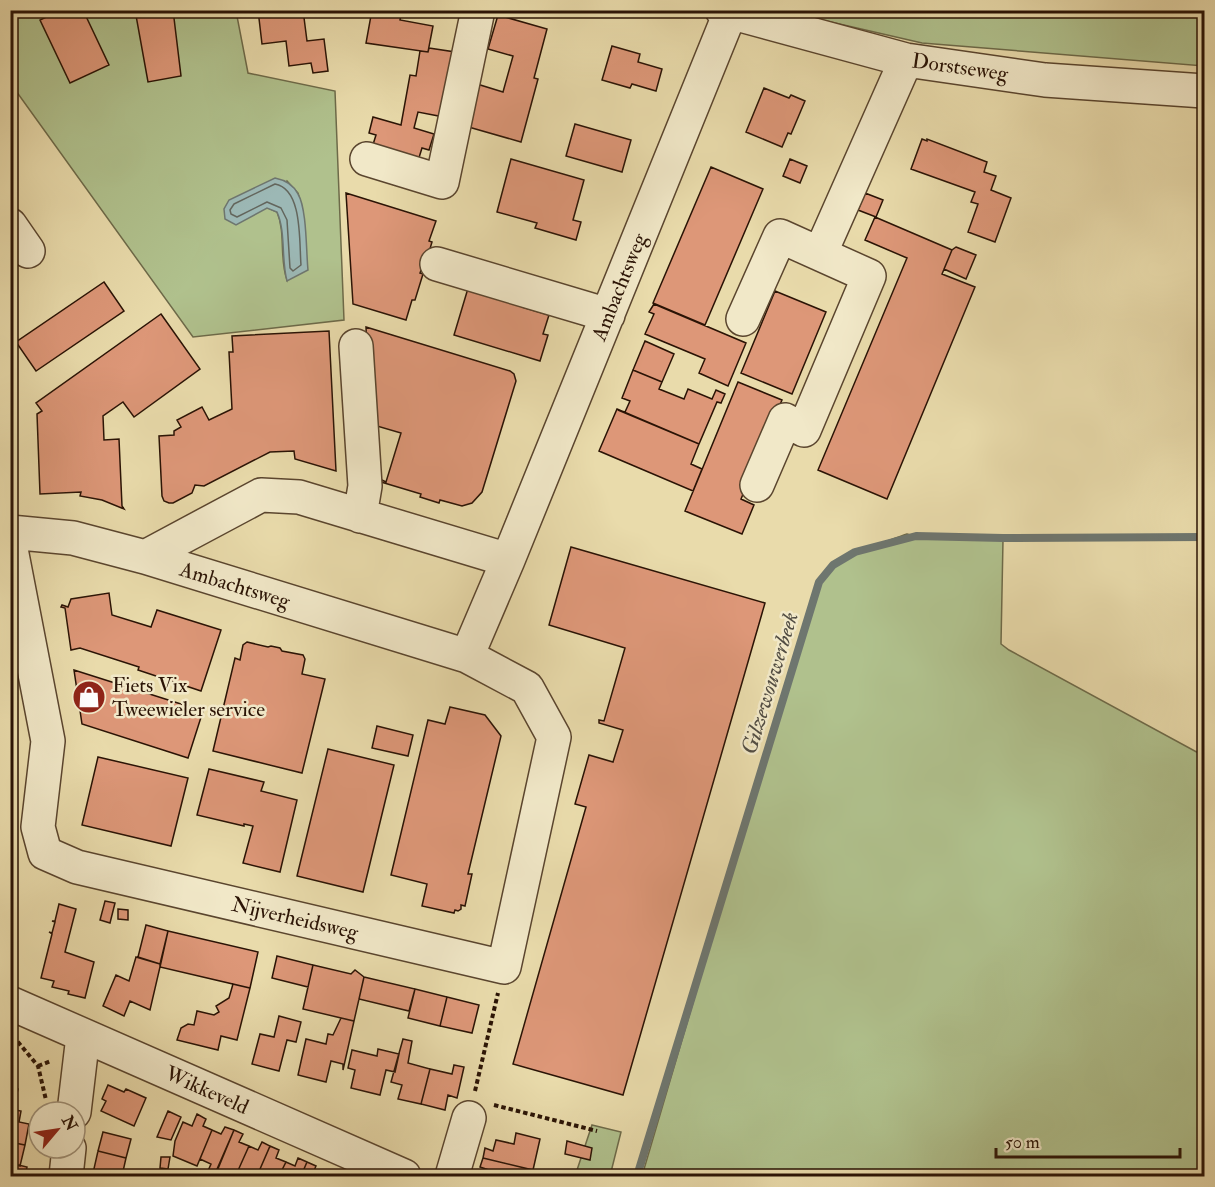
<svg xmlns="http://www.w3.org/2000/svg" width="1215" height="1187" font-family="'IM FELL Double Pica',serif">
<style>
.green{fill:#b0c18d;stroke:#6d6a49;stroke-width:1.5;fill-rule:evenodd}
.water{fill:#9cb8b5;stroke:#6e766f;stroke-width:1.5}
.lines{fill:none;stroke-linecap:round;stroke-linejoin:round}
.shore{stroke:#63665d;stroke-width:1.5}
.stream{stroke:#6e766f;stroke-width:8}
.building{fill:#dd9778;stroke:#2a1305;stroke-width:1.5}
.minor-casing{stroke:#5a452e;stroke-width:36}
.path{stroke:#2a1305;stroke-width:4;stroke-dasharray:4.5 3;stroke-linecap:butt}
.minor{stroke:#f1e8c8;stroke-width:33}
.labels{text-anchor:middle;stroke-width:5;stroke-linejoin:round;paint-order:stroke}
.street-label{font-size:21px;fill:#2a1305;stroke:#f1e8c8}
.poi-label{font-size:21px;fill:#2a1305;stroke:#f1e8c8;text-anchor:start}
.water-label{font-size:22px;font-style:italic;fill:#524d43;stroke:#f1e8c8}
</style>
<rect width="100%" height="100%" fill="#e9dbab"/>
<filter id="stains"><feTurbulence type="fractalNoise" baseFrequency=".00333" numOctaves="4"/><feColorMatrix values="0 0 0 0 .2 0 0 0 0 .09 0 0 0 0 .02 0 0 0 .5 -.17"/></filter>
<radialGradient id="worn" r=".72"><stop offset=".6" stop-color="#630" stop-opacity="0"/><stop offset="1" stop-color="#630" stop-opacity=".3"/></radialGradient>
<!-- green -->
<path class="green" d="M34,10L236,11L248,73L335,91L344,320L193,337L11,84L10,15ZM287,181L298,193L302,208L287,280C279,259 286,233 277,212L268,208Z
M783,11H1204V66L922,43Z
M907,534L920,538L1003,540L1001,644L1009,650L1204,756V1176H642L801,635C808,618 813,598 822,582C839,553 878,545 907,534Z
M592,1125L621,1132L610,1176H575Z"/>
<!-- water -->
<path class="water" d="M275,178C285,180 293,184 298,194C307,209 306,251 308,270L287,281C281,259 286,232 277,212L267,208L236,225L225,219L224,209L229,200Z"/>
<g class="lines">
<!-- shore -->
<path class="shore" d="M275,184C303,189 299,242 301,265L293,271L290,268L287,220L281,208L267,202L237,217L231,214L230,210L234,204Z"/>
<!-- stream -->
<path class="stream" d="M637,1176L819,582L833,565L855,552L916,536L1003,538L1204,537"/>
</g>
<!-- building -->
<path class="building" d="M61,10H83L109,65L70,83L40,20Z
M135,10H173L181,76L148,82Z
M258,10H303L307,41L324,39L328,71L313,73L311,63L289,66L286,41L262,44Z
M372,10H402L400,20L433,26L428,52L366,43Z
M498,15L547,29L534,78L538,79L521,142L465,126L477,84L503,92L513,56L488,49Z
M612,46L640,54L638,62L662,69L656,91L632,84L630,88L602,80Z
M429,48L455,52L444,117L418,112L414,128L434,134L429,150L422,148L417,164L371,151L376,135L369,133L373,117L401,125L410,75L416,76L420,51L428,52Z
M764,88L789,98L791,95L805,101L791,134L788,133L782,147L746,132Z
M575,124L631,140L622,172L566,156Z
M922,139L927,141V139L987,162L984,172L996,176L991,190L1011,198L995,242L968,232L978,204L971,202L975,192L911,169Z
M511,159L584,180L573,220L581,222L576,240L535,228L537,223L497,212Z
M790,159L807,166L800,183L783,176Z
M711,167L763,189L705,325L653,303Z
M346,193L436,221L429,241L432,242L424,269L422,268L420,273L423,274L415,300H412L406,320L353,304Z
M865,193L883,200L876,217L858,210Z
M875,217L952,250L942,274L975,287L887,499L818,470L907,258L865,240Z
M956,247L976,255L966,279L944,269L952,250Z
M104,282L124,311L36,371L16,342Z
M469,285L524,302L522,307L549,315L543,334L548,335L540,361L454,335Z
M775,291L826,312L792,394L741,373Z
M654,304L746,343L728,386L699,373L705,359L645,334L654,314L649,312Z
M161,314L200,369L134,417L123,402L103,416L104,440L119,439L122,506L124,509L102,500L80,496L81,492L40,494L37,414L42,411L36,403Z
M366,327L510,371L514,374L516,381L482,492L472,503L462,506L440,500L439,503L420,497L421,494L381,482L382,480L386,482L401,433L370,424Z
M329,331L336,471L295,459L294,451L270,452L204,486L195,485L192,493L173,503H169L164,501L162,496L159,436L174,435V431L181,427L177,420L202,407L209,420L232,409L229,352H233L232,336Z
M645,341L674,354L662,382L633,370Z
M633,370L662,382L659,389L684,399L688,389L712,399L716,390L725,394L721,403L717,402L699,444L618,410L625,412L630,401L622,398Z
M738,382L782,400L741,499L754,505L742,534L685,511Z
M617,409L699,444L691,464L702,469L693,491L599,451Z
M571,547L765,603L623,1095L513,1064L586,807L575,804L589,755L613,762L623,730L599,723V720L604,721L625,648L549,625Z
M109,593L112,615L151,627L157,610L221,630L201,691L138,670L139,667L80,648L71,650L65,608L61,607L62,605L68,607L71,599Z
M247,642L268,647L271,646L280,648L282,651L303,655L305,659L302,674L325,679L302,773L213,751L235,658L240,660L243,645Z
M74,670L203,711L188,758L82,724Z
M450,707L485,715L501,736L468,874H472L465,906L461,905V909L458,911L455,910L454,913L422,906L427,884L391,875L428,720L445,724Z
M377,726L413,735L408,756L372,748Z
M328,749L394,765L363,892L297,876Z
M98,757L188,778L171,846L82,825Z
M209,769L264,782L261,791L297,800L280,872L243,863L253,826L244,824V826L197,815Z
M105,901L115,903L110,923L100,920Z
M59,904L76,909L65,952L94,962L85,998L68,994L69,991L52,987L54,981L41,978L52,934L49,932L52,933L55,922L52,921H55Z
M118,909L128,910V920L118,919Z
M146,925L168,931L160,964L138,957Z
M168,931L258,952L250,988L160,967Z
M277,956L313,965L308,987L272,978Z
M136,957L160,964V967L150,1010L130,1001L124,1016L103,1006L116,975L129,981Z
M313,965L351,974L355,970L364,977L354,1021L303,1009Z
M364,977L415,989L409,1011L359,999Z
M233,984L250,988L237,1040L221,1036L218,1050L177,1040L181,1028L188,1024L194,1025L197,1011L214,1015L219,1012L216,1006L229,998Z
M415,989L447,997L440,1026L408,1018Z
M447,997L479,1005L472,1033L440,1026Z
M279,1016L301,1022L296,1042L287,1040L279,1071L252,1064L260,1034L274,1037Z
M341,1018L354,1021L343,1070V1064L331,1061L326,1082L298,1075L306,1039L326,1044L328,1034L333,1035Z
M403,1039L412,1041L408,1063L430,1069L421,1104L398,1099L402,1085L391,1082Z
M378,1049L399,1054L395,1072L386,1070L380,1095L351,1088L355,1070L348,1068L352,1050L377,1056Z
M454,1065L464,1067L457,1098L448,1095L445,1110L421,1104L430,1069L452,1074Z
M108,1085L124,1092L126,1089L146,1098L134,1126L101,1111L106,1101L102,1099Z
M10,1087L18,1089L13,1110L10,1109Z
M10,1109L21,1111L19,1122L29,1124L25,1145L10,1142Z
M168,1111L181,1117L171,1140L157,1137Z
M197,1114L206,1119L203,1126L212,1130L197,1166L173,1156L175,1141L183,1122L192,1126Z
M225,1127L234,1130L214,1176L207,1173L211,1164L200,1159L212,1130L221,1134Z
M234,1130L243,1134L239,1142L249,1146L236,1175L225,1170L222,1176H215Z
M103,1132L131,1139L126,1158L98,1151Z
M516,1133L540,1139L533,1170L483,1158L485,1148L493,1151L496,1140L514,1144Z
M567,1141L592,1148L590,1160L565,1154Z
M10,1142L25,1145L20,1166L10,1163Z
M262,1142L270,1146L257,1176L236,1175L249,1146L258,1150Z
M270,1146L279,1150L276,1158L286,1162L279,1176H257Z
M98,1151L126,1158L122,1176L93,1173Z
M161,1157H170L168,1169L160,1168Z
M298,1158L307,1162L301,1176H279L286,1162L295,1166Z
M483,1158L533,1170L531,1176H487L489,1170L480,1167Z
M307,1162L316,1166L313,1173L320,1176H301Z
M10,1163L27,1167L25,1176H10Z"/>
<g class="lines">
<!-- minor casing -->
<g class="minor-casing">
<path id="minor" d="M722,10L906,60L1045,80L1204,91
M367,159L442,182L478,10
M10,225L28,251
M820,254L906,60
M437,264L608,315
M743,319L780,236L869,276L804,430L785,420L757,485
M356,346L365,486L360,516
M10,532L73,538L145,557L467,656L508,560L730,13
M10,544L48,741L38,827L45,853L77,867L504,967L554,737L527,688L467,656
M145,557L261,495L299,497L508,560
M10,1003L404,1176
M74,1112L83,1036
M66,1176L69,1148
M452,1176L469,1118"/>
</g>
<!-- path -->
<path class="path" d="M13,1036L38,1066L46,1100
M38,1066L51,1061
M475,1091L498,993
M494,1105L597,1131"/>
<!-- minor -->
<use href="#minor" class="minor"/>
</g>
<!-- icons -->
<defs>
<g id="shop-disc" transform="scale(1.725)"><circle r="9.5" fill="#8f2418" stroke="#f1e8c8"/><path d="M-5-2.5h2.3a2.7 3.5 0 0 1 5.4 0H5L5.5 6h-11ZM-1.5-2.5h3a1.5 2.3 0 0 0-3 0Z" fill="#fff"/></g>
</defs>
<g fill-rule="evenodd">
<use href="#shop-disc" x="89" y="697"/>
</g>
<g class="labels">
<!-- street labels -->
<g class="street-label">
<text transform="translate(960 67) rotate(8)" y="7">Dorstseweg</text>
<text transform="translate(619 287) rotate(-68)" y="7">Ambachtsweg</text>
<text transform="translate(235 585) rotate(17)" y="7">Ambachtsweg</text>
<text transform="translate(295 918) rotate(13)" y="7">Nijverheidsweg</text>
<text transform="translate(207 1090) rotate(24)" y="7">Wikkeveld</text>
</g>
<!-- poi labels -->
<g class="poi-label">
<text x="112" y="692">Fiets Vix<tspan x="112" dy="24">Tweewieler service</tspan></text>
</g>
<!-- water labels -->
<g class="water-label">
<text transform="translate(769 683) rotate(-73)" y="8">Gilzewouwerbeek</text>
</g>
</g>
<!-- margin -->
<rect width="1215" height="1187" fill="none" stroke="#e9dbab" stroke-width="36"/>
<rect x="12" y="12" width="1191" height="1163" fill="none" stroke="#2a1305" stroke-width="3"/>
<rect x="18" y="18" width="1179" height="1151" fill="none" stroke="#2a1305" stroke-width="1.5"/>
<!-- north arrow -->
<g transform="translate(57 1130) rotate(61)"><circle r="28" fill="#f1e8c8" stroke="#a1937a" stroke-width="1.5"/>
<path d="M0-4.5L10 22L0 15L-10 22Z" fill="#8f2418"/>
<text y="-9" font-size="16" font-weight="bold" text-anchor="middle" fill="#2a1305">N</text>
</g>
<!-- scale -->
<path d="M996 1148v9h184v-9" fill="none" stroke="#2a1305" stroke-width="3"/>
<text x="1005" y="1148" font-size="18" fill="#2a1305" stroke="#f1e8c8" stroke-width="4.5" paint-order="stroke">50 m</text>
<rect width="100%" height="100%" filter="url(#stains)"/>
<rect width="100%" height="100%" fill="url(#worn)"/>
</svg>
